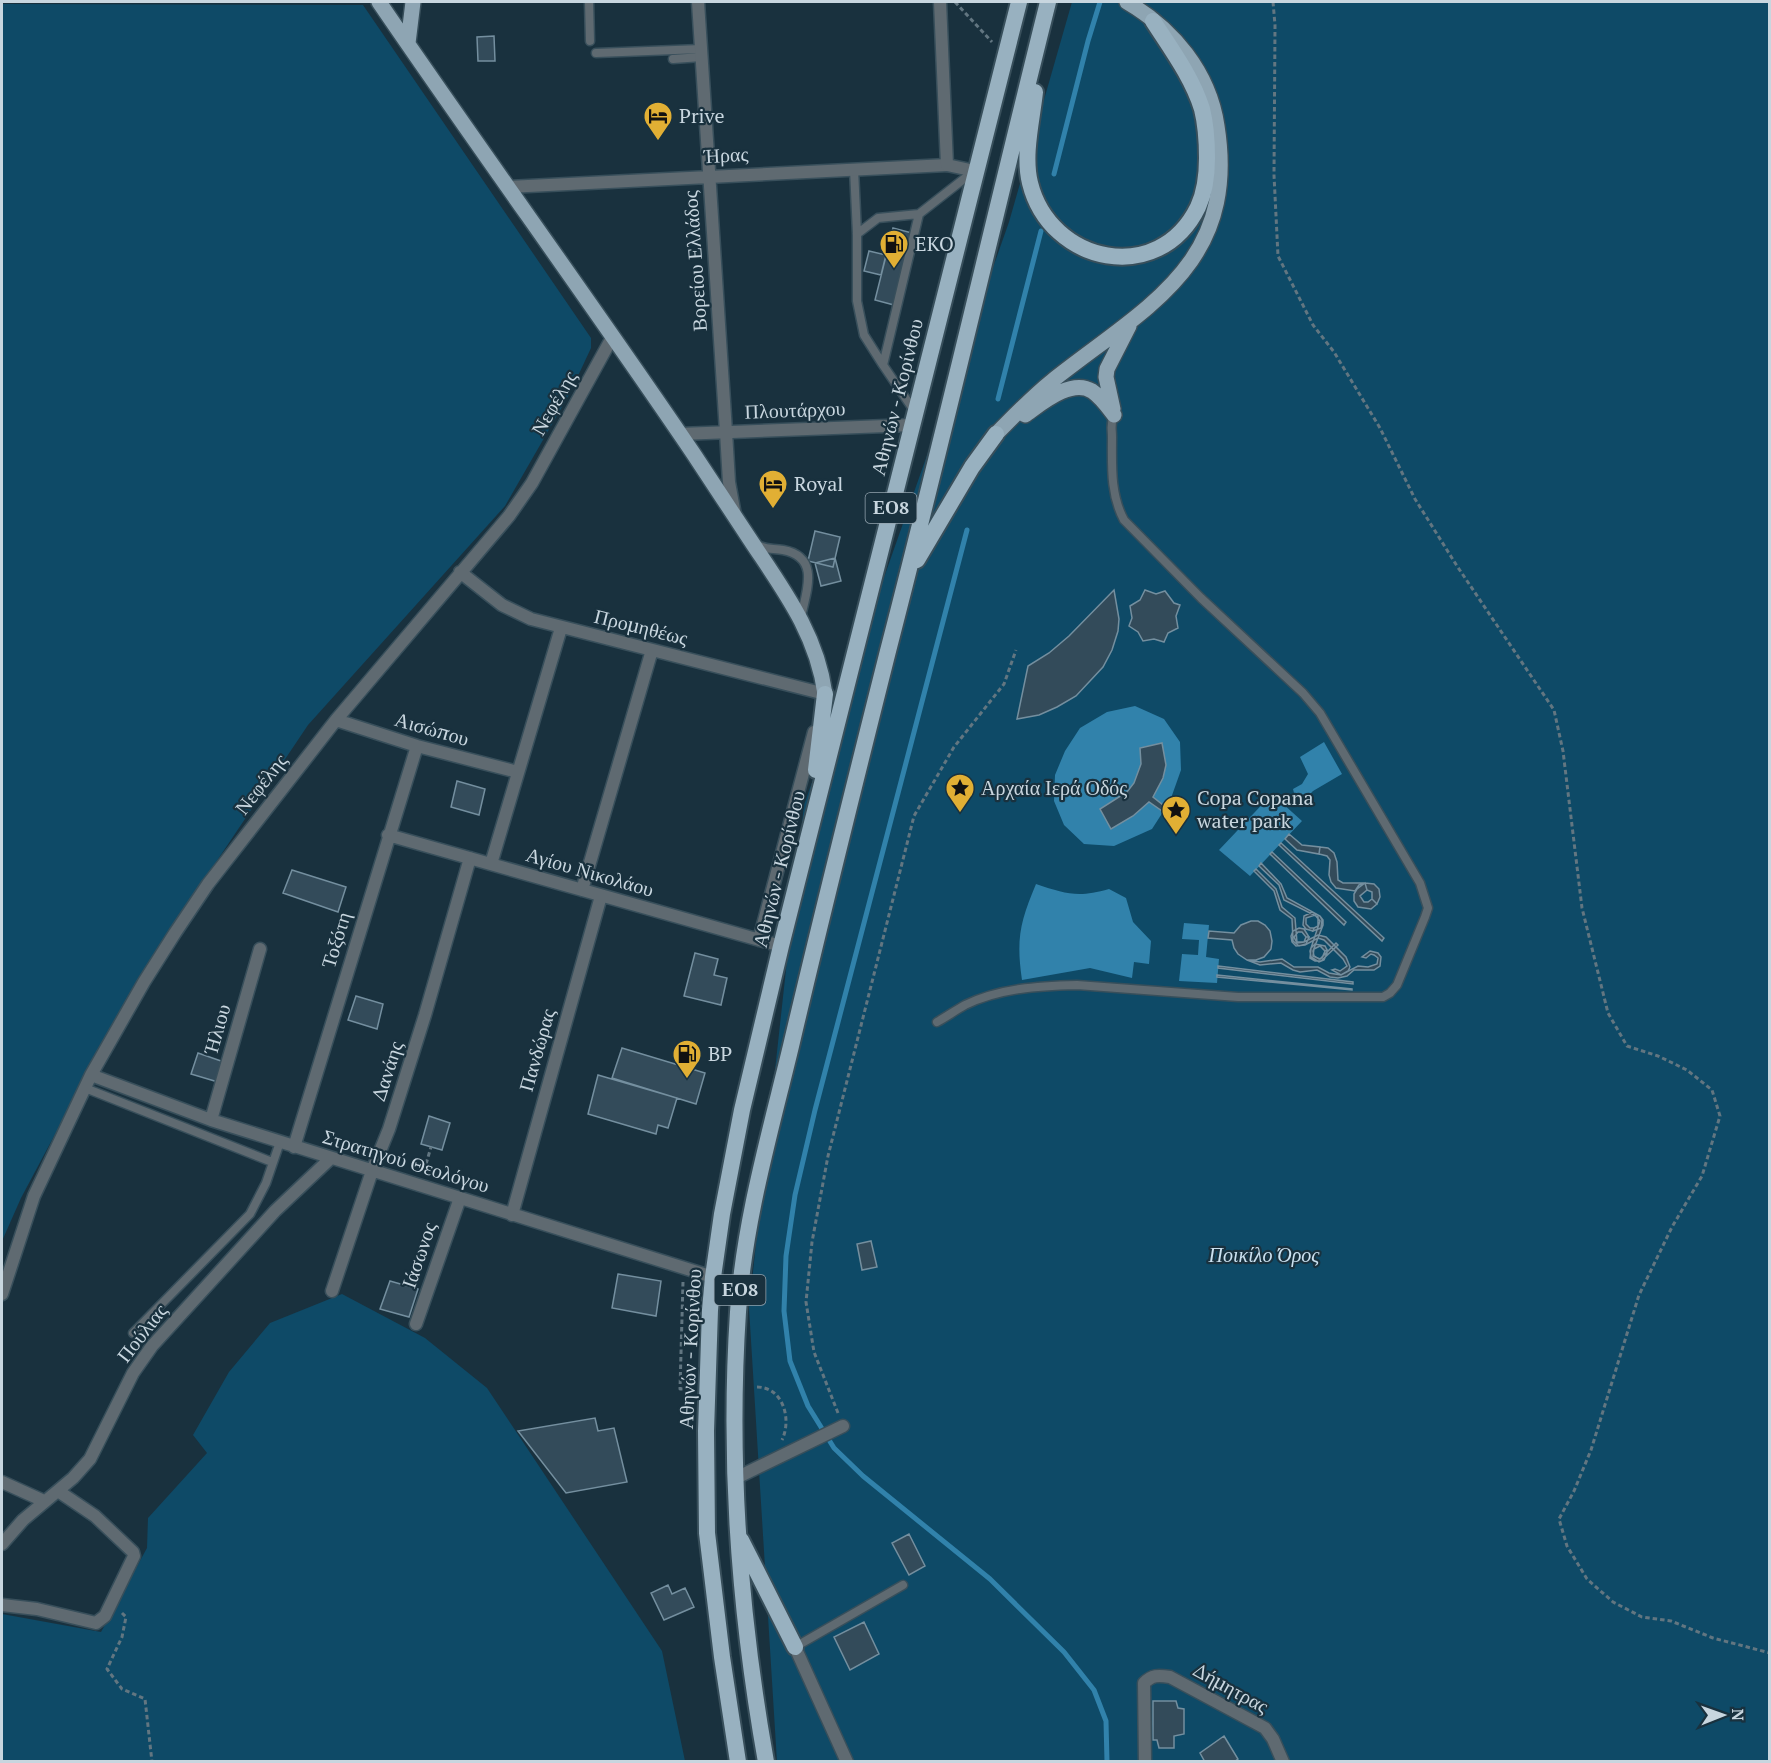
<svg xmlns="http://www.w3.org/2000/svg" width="1771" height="1763" font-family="'PT Serif',serif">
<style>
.green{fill:#0e4a67}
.water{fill:#3182ab}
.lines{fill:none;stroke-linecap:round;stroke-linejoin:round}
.stream{stroke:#3182ab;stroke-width:5}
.building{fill:#334b5a;stroke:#748f9f;stroke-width:1.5}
.service-casing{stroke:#384f5b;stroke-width:11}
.minor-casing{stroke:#384f5b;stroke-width:15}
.tertiary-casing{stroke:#384f5b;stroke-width:15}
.primary-casing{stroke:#384f5b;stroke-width:18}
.trunk-casing{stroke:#384f5b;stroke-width:20}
.path{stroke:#627681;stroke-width:3;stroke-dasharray:4.5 3;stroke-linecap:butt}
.service{stroke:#5f6a71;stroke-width:8}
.minor{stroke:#5f6a71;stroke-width:12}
.tertiary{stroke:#5f6a71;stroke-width:12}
.primary{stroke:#8ea5b3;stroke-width:15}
.trunk{stroke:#98b1c0;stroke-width:16}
.labels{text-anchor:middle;stroke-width:4.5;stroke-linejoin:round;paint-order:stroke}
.shield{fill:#19313e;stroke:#94a4af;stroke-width:1.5}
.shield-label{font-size:18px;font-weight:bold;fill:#c8d6df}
.poi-label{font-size:20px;fill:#c8d6df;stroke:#19313e;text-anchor:start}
.street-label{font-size:20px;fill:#c8d6df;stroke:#19313e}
.park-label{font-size:20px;font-style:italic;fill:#cbe1f0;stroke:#19313e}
</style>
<rect width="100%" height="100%" fill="#19313e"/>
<!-- green -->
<path class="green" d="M1072,2H1769V1761L777,1762L749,1308L804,805L1009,222Z
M2,4L363,5L591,338V348L570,393L505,506L308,725L139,977L21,1198L2,1241Z
M342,1294L425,1338L487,1388L662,1651L685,1761H2V1614L101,1632L147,1548L148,1518L207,1453L193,1435L229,1372L270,1323Z"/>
<!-- water -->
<path class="water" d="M1135,706L1164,719L1180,742L1181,770L1170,801L1152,829L1114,846L1084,844L1064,825L1054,801L1055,775L1065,751L1080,728L1107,712Z
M1324,742L1342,774L1313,791L1308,796L1311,803L1307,807L1303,800L1295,797L1293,789L1302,784L1308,774L1300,757Z
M1272,794L1302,821L1250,876L1219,850Z
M1036,884C1066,894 1078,898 1109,889L1126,898L1133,922L1151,941L1149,964L1134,962L1132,978L1090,968L1022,980C1016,939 1020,922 1036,884Z
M1184,923L1209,925L1206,957L1219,959L1217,983L1179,981L1182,954L1198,955L1199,940L1182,939Z"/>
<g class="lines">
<!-- stream -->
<path class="stream" d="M1054,174L1088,41L1100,2
M998,399L1041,231
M967,530L815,1110L795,1195L786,1256L784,1311L790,1361L808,1406L834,1448L863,1476L990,1579L1064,1652L1094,1690L1106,1721L1107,1762"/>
</g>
<!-- building -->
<path class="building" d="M494,36L495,61H478L477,37Z
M893,228L912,233L894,305L875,300Z
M869,251L886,255L881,275L864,271Z
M815,531L840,537L833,567L808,561Z
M835,558L841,581L821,586L815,563Z
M1114,590L1119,619L1118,631L1112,650L1103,667L1076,696L1057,707L1039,715L1017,719L1028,666L1049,653L1069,636Z
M1145,590L1156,594L1165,591L1174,603L1180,605L1176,616L1178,628L1168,633L1164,642L1154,639L1143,641L1138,632L1129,626L1132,618L1130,606L1140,600Z
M1162,743L1166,765L1163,778L1153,797L1168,809L1165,813L1149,802L1133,816L1111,829L1100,809L1127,792L1134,783L1141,764L1140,748Z
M457,781L485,789L479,815L451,807Z
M1289,834L1302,845L1320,847L1319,854L1297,850L1285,839Z
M1281,843L1384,938L1382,941L1279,845Z
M1320,847L1328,848L1334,853L1337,862L1338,880L1343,883H1365L1359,885L1355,891L1336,888L1331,882L1329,875L1330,860L1327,856L1319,854Z
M1272,852L1346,922L1344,925L1270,854Z
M1261,863L1281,884L1287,898L1320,916L1322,920L1321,928L1313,931L1314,928L1318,926V917L1284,900L1279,885L1259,866Z
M1256,869L1276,889L1282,907L1295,918L1297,942H1304L1306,937H1309L1306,944L1299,946L1293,941L1292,919L1280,910L1274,891L1254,871Z
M292,870L346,887L338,912L283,893Z
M1365,883L1367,890L1360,896L1364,902H1368L1372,899L1377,904L1371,909L1358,907L1354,901V894L1357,889Z
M1365,883L1374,884L1379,889L1380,897L1377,904L1372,899V892L1367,890Z
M1312,912L1320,916L1323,920V925L1313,951L1314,956L1319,959L1322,958L1325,951L1327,950V953L1324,960L1319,962L1311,957L1310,951L1320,921L1315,915L1306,918V924L1310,928H1314L1313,931L1306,929L1303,925L1304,916Z
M1251,921H1258L1265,925L1270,931L1272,941L1271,949L1264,957L1256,960H1247L1238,954L1234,948L1232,940L1208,938L1209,931L1234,933L1241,925Z
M1299,928L1304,929L1309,937H1306L1302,932H1298L1294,937L1297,943L1304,942L1318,935L1326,937L1346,957L1350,967L1348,971L1341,975L1332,970L1335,969L1340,971L1347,966L1343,959L1324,940L1318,938L1305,945L1296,946L1292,942L1291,936L1293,931Z
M1336,943L1338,945L1321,961H1315L1310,958L1311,948L1315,944L1325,946L1327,950L1325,951L1320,946L1314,949L1313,956L1320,959Z
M1370,951L1378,953L1381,957L1380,966L1374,970H1354L1347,976L1338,978L1330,977L1317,970L1300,972L1293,970L1281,963L1260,965L1247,960L1260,962L1282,959L1294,967H1318L1329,973L1341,975L1358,966L1368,967L1377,964L1378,958L1374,955L1371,954L1366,958L1362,957Z
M695,953L718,959L714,975L727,978L721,1005L684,996Z
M1218,966L1353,982V984L1218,968Z
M1217,975L1352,989V990L1217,977Z
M356,996L383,1004L377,1029L348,1020Z
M622,1048L705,1073L696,1104L612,1078Z
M198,1053L224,1062L218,1082L191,1074Z
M598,1075L677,1098L668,1128L658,1125L656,1134L588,1114Z
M429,1116L450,1123L442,1150L421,1144Z
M871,1241L877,1267L862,1270L857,1244Z
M618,1274L661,1281L656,1316L612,1308Z
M390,1281L418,1289L409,1317L380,1309Z
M595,1418L598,1431L614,1428L627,1482L566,1493L518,1431Z
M909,1534L925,1566L909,1575L892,1543Z
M668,1585L672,1594L685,1588L694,1607L664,1620L651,1593Z
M864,1622L879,1654L850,1670L834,1637Z
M1153,1701H1176L1178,1708L1184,1709V1734L1174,1736V1748H1159L1157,1740H1153Z
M1224,1736L1238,1759L1234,1762H1205L1200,1753Z"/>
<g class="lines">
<!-- service casing -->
<g class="service-casing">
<path id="service" d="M589,2L590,41
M596,53L701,49
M673,59L702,57
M854,169L857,234V301L864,335L883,365
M857,234L878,218L919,214L974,171
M915,412L883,365L919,214
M756,544C764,550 773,548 783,550C821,557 806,592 801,617
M937,1022C946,1017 956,1010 965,1005C1000,988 1039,986 1077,985L1238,997H1383L1390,993L1397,985L1425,917L1428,908L1420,883L1320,713L1303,693L1201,598L1124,520C1110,494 1112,465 1112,437C1112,428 1110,424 1114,415
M85,1088L272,1162
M133,1333L250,1214L266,1183L280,1142
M795,1647L903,1585"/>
</g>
<!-- minor casing -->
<g class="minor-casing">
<path id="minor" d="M698,2L726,432L729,482L735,515
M508,187L947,165
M680,434L912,425
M460,572L502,605L531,619L825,694L823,701
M336,720L417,746L518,772
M388,835L781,946
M491,864L561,628
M582,890L652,650
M759,940L814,732
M91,1075L211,1120L713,1277
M211,1120L260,949
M294,1147L417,746
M512,1215L601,896
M332,1291L372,1171L389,1129L425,1015L470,858
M2,1294L34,1196L91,1075L144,982L175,933L208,884L336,720L509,516L532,483L613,336
M416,1324L460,1198
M734,1479L843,1426
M2,1482L44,1501
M2,1544L23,1520L73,1478L90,1459L133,1373L152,1346L275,1211L331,1158
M2,1605L37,1609L96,1623L105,1616L134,1556L133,1552L95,1516L58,1491
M795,1647L847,1762
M1145,1762L1144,1683C1152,1675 1158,1675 1170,1677L1265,1728L1273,1739L1283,1762"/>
</g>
<!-- tertiary casing -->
<g class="tertiary-casing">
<path id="tertiary" d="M940,2L947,165L975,171"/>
</g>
<!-- primary casing -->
<g class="primary-casing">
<path id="primary" d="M379,2C482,153 590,301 693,453C713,483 733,514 753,544C785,592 817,635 825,694
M408,43L413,2
M1113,409L1106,377L1107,369L1129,326
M1025,415C1041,404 1071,378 1092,391C1101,397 1108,407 1114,415
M996,434C1014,416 1032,397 1052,381C1145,307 1239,265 1217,126C1209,72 1173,29 1127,2"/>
</g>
<!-- trunk casing -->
<g class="trunk-casing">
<path id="trunk" d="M1035,92C1032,120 1023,155 1030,183C1050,264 1159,287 1198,207C1205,192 1207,175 1207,158C1207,141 1206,125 1202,109C1192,77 1171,49 1153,21
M917,560L972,467L996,434
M816,770L825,694
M741,1540L795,1647
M738,1762L722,1657L707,1533L706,1431L710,1310L713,1277L722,1214L742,1110L781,946L1019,2
M766,1762C739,1611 728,1464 738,1312C744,1222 770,1133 791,1046C822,914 855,782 888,651C944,435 994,218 1048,2"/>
</g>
<!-- path -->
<path class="path" d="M955,2L992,42
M1273,2L1275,25L1274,175L1278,256L1313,325L1334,352L1380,428L1415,499L1457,566L1554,710L1563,751L1582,908L1608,1013L1627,1046L1658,1056L1687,1070L1712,1090L1720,1116L1702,1176L1672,1227L1639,1295L1591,1450L1574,1491L1559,1519L1567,1546L1587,1579L1613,1602L1642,1617L1671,1621L1713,1638L1770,1653
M424,1171L431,1147
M683,1282L680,1389H685
M757,1387C783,1387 792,1419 782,1440
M838,1413L814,1352L806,1302L812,1242L828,1156L914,816L954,747L1004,684L1016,650
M122,1613L126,1617L122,1637L107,1669L122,1689L145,1699L152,1762"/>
<!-- service -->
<use href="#service" class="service"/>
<!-- minor -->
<use href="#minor" class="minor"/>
<!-- tertiary -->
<use href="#tertiary" class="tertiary"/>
<!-- primary -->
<use href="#primary" class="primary"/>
<!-- trunk -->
<use href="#trunk" class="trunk"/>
</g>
<!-- icons -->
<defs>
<g id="hotel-pin" transform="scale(1.5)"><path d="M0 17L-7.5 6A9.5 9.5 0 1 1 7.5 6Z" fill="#e1af34" stroke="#19313e"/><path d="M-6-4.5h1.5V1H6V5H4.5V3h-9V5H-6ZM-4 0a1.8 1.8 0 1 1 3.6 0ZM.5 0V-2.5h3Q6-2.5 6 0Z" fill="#111"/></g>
<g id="fuel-pin" transform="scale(1.5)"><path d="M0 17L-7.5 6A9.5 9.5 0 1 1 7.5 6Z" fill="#e1af34" stroke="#19313e"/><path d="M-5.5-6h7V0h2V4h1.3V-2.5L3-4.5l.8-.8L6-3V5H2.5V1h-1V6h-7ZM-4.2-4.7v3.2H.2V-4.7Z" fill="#111"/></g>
<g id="sight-pin" transform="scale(1.5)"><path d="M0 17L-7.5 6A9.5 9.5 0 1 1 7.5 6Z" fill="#e1af34" stroke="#19313e"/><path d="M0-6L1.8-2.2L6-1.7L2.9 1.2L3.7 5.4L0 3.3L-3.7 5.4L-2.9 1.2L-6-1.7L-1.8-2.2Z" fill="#111"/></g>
</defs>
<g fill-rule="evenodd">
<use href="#hotel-pin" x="658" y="116"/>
<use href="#fuel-pin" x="894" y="244"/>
<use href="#hotel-pin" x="773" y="484"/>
<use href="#sight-pin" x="960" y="788"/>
<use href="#sight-pin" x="1176" y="810"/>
<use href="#fuel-pin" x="687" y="1054"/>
</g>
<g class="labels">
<!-- shield labels -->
<g class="shield">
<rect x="865.5" y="493" width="51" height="30" rx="4.5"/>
<rect x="714.5" y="1275" width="51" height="30" rx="4.5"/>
</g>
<g class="shield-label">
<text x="891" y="514">ΕΟ8</text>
<text x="740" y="1296">ΕΟ8</text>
</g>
<!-- poi labels -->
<g class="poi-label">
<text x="679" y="123">Prive</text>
<text x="915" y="251">EKO</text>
<text x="794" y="491">Royal</text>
<text x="981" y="795">Αρχαία Ιερά Οδός</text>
<text x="1197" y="805">Copa Copana<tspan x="1197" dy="23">water park</tspan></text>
<text x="708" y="1061">BP</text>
</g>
<!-- street labels -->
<g class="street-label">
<text transform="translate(726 155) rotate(-3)" y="7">Ήρας</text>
<text transform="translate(695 261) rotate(-94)" y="7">Βορείου Ελλάδος</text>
<text transform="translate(897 397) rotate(-76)" y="7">Αθηνών - Κορίνθου</text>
<text transform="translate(554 403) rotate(-60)" y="7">Νεφέλης</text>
<text transform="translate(795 410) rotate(-2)" y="7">Πλουτάρχου</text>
<text transform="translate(641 627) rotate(14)" y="7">Προμηθέως</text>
<text transform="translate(432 729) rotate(16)" y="7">Αισώπου</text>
<text transform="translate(261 784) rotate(-52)" y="7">Νεφέλης</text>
<text transform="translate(779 869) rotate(-76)" y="7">Αθηνών - Κορίνθου</text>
<text transform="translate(590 872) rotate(16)" y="7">Αγίου Νικολάου</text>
<text transform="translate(336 940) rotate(-73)" y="7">Τοξότη</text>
<text transform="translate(217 1029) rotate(-74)" y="7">Ήλιου</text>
<text transform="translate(537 1050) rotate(-74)" y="7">Πανδώρας</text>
<text transform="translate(387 1071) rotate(-72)" y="7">Δανάης</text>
<text transform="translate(406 1161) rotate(17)" y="7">Στρατηγού Θεολόγου</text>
<text transform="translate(419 1255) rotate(-71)" y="7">Ιάσωνος</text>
<text transform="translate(142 1333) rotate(-52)" y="7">Πούλιας</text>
<text transform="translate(690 1349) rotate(-87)" y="7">Αθηνών - Κορίνθου</text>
<text transform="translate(1231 1688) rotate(29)" y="7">Δήμητρας</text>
</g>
<!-- park labels -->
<g class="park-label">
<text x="1264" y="1262">Ποικίλο Όρος</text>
</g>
</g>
<!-- border -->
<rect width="1771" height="1763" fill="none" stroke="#c8d6df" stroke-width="6"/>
<!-- north arrow -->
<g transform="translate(1723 1715) rotate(89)" stroke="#19313e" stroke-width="4.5" paint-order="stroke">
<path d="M0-4.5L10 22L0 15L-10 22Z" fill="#c8d6df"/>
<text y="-9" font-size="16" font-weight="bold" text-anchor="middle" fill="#c8d6df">N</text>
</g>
</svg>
